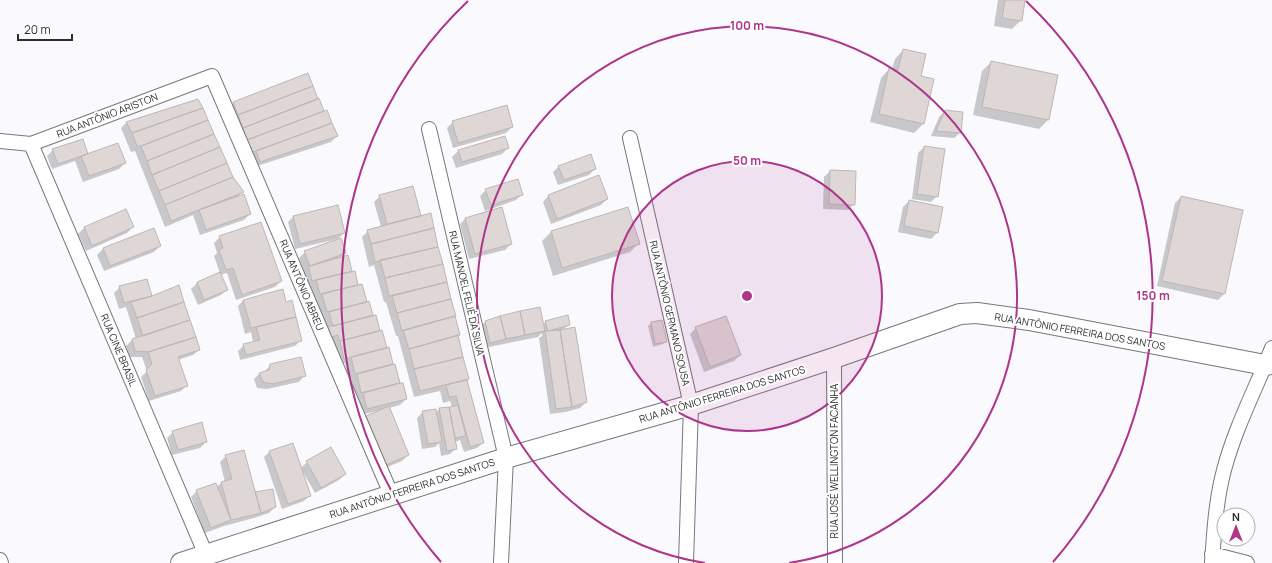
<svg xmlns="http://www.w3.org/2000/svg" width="1272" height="563" font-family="Manrope,sans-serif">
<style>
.shadow{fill:#0003}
.building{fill:#dfd7d5;stroke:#beb6b4}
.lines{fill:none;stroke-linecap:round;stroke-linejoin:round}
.street-casing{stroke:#76767c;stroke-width:16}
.secondary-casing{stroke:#76767c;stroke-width:22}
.street{stroke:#fff;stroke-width:14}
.secondary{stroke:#fff;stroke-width:20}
.ring{fill:none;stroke:#ad358a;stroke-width:2}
.labels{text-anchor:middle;stroke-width:4;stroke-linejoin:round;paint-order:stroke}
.street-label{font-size:10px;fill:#2e2e30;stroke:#fff}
.centre{fill:#ad358a;stroke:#fff;stroke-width:2}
.ring-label{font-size:12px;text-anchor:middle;font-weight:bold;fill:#ad358a;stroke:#fff;stroke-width:4;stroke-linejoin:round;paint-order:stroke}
</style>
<rect width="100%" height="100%" fill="#fafafe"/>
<!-- shadow -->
<path class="shadow" d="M998,0H1024L1021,20L1012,29L994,26Z
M903,50L920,76L933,80L923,124L914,133L870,122L881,78L889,69H892L895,59Z
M991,62L1057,76L1048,120L1039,129L973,115L982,71Z
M319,100L323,112L327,111L337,136L331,142L254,167L228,109L234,103Z
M945,111L960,133L954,138L931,136L939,117Z
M127,122L232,178L242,192L236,198L250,214L244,220L200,235L193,215L165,227L135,151L131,152L121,128Z
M453,122L512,127L506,133L453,148L447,128Z
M504,137L508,148L502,154L456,168L452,157L458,151Z
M924,147L937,196L931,202L912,199L918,153Z
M53,150L87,155L125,163L119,169L83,182L75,161L52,169L47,156Z
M559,166L595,169L589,175L558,185L553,172Z
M830,171L854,204L848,210L823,209L824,177Z
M486,190L522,194L516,200L485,211L480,196Z
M380,196L420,217L437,247L455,316L454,317L457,336L468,379L466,380L483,443L477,448L464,452L460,440L455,442L456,448L450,454L441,456L439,443L435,447L422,449L417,418L423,412L436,413L439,409L452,407L450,401L443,403L440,391L414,397L398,336H396L386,302H384L374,265L369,267L362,237L368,231L381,227L374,202Z
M548,196L607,199L601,205L551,224L543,202Z
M1181,197L1242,210L1224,294L1218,300L1157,286L1175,203Z
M909,201L937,233L931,239L898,232L903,207Z
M627,208L639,243L630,252L553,276L542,241L551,232Z
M125,210L133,227L127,233L86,251L78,234L84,228Z
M294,216L344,233L338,239L295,249L288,222Z
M466,218L511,244L505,250L469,259L460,224Z
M154,229L160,246L154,252L104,271L97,255L103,249Z
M220,237L281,281L275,287L236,300L227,273L220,275L227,289L221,295L198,305L191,289L197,283L220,273L214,256L217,253L214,243Z
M305,252L345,253L340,258L347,256L351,272H354L358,286L366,303L368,302L372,316L386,349H388L393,366L395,365L399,384L406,399L400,405L389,408L408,455L402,461L380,470L360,423L366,417L380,411V410L361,415L351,379H349L345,363L339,364L323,317H321L316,299L314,300L310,285L307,286L303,272L304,271L299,258Z
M147,280L151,297L199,350L193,355L178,360L187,385L181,391L149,401L141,377L147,371L142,357H130L126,346L132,340L136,339L126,307L119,309L114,293L120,287Z
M244,300L285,303L291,301L301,340L295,346L240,360L238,351L244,345L253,342L251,332L245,334L238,306Z
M539,309L543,325L545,322L569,324L564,329L586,402L580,408L566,412L550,414L539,338L542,336V333L538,337L484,348L479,328L485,322Z
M661,321L665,342L663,344L653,347L648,326L651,323Z
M696,328L740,355L734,361L704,372L690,334Z
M271,365L304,376L299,382L267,389L257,388L254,379L260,373L264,372Z
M173,432L206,442L200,448L172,455L167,438Z
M270,451L301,468L307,462L345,474L339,480L315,493L303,472H302L310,495L304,501L282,509L264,457Z
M226,456L255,493L275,507L269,513L254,518L224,526L205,533L191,497L197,491L217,487L221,483L225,482L220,462Z"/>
<!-- building -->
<path class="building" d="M1005,0H1025L1022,21L1002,18Z
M903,49L926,54L921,76L934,79L924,124L879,114L889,68L898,70Z
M991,61L1058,75L1049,120L982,107Z
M308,73L313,86L238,115L233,102Z
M313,86L318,99L243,128L238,115Z
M319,98L324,111L247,140L243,128Z
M198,99L203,108L132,133L126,122Z
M507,105L513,127L458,143L452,121Z
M203,108L208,120L141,146H137L132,133Z
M327,110L332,123L253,152L247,140Z
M945,110L963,112L961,133L936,131Z
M208,120L214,134L147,161L141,146Z
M332,123L338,136L260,162L256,151Z
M214,134L220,147L152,175L147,161Z
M505,136L509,148L462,162L458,150Z
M83,139L88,154L58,164L52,149Z
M118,143L126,163L89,176L81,156Z
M924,146L945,149L938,197L917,194Z
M220,147L227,163L159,191L152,175Z
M591,154L596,169L564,180L558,166Z
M227,163L233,177L165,205L159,191Z
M830,170L856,171L855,205L829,204Z
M599,175L608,199L557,219L548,195Z
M233,177L244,192L171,221L165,205Z
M518,179L523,195L491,205L485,189Z
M413,186L421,216L387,224L379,195Z
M244,194L251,214L206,230L199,210Z
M1181,196L1243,210L1225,294L1162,281Z
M909,200L943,207L938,233L904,226Z
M338,205L345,233L300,244L293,216Z
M502,207L512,244L475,254L465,218Z
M628,207L640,244L562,268L551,231Z
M126,209L134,227L92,246L84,227Z
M431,213L434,228L371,244L367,230Z
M261,222L282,281L242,295L233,268L226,270L219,250L223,248L219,236Z
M154,228L161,246L110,266L103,248Z
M434,228L438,247L375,262L371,244Z
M341,238L346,253L310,266L304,251Z
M438,247L443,264L385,278L380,260Z
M348,255L352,271L312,281L308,265L310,266Z
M443,264L447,282L389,296L385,278Z
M355,271L358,285L320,294L316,280Z
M220,272L228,290L204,300L197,282Z
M147,279L152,296L124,303L119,286Z
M447,282L451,299L397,313L392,296Z
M362,284L367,302L327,312L322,294Z
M179,285L184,302L137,318L131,302L152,296Z
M283,289L286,302L292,300L296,317L251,328L243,300Z
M451,299L456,316L402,331L397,313Z
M369,301L373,315L333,326L329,312Z
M184,302L190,320L143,336L137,318Z
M540,307L545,331L525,335L520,311Z
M520,311L525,335L506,339L500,316Z
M376,315L380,331L340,341L338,335L331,337L328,327Z
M568,315L570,325L548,331L545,321Z
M455,316L460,335L409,349L403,330Z
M500,316L506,339L490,343L485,321Z
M726,316L741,355L710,367L695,327Z
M296,317L302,341L246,355L243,344L260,340L256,327Z
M190,320L196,337L148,352L135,351L132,339Z
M662,320L667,342L655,344L651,322Z
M575,327L587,402L572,407L560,330Z
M382,330L387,348L344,359L340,341Z
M560,330L572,407L556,409L545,331Z
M458,335L463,357L414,369L409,349Z
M196,337L200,350L178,357L188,386L155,396L146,370L152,364L148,352Z
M389,347L393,364L355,374L351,357Z
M301,357L306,376L273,384L263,382L259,373L269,370L270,364Z
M463,357L469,379L420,391L414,369Z
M395,364L400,383L361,393L357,374Z
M467,380L484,443L470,447L456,396L449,397L446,385Z
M400,383H403L407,399L367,409L363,393Z
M458,405L466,436L455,438L449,407Z
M389,406L409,455L386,465L366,416Z
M449,407L457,449L447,451L439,408Z
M436,409L442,442L428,444L422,411Z
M202,422L207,442L178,450L172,431Z
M293,443L311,496L288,504L269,451Z
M331,447L346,474L321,488L306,461Z
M244,450L261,513L231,520L221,482L232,479L225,455Z
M216,483L231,520L211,528L196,490Z
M273,489L276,507L261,513L255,492Z"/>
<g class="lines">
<!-- street casing -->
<g class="street-casing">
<path id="street" d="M429,129L506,458L501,563
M630,138L691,405L686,563
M0,141L31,144L212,76L391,494
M31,144L206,555
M834,358L835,563
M1212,554L1247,563
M0,560L1,563
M1212,563C1214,532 1216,500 1224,470C1235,428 1256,388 1272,348"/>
</g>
<!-- secondary casing -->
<g class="secondary-casing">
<path id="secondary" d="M181,563L506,458L691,405L834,358L960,314L977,313L1029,320L1265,365L1272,364"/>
</g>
<!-- street -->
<use href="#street" class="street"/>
<!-- secondary -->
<use href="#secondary" class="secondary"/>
</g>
<!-- distance rings -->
<circle cx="747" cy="296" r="135" fill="#ad358a" fill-opacity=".12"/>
<g class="ring">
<circle cx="747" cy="296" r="135"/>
<path d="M705 563A270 270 0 1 1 789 563"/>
<path d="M441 562A406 406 0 0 1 468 1M1026 1A406 406 0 0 1 1053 562"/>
</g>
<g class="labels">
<!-- street labels -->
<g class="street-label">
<text transform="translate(107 115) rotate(-21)" y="4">RUA ANTÔNIO ARISTON</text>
<text transform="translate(302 285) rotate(67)" y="4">RUA ANTÔNIO ABREU</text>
<text transform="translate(467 293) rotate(77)" y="4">RUA MANOEL FELIÉ DA SILVA</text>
<text transform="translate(670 313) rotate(77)" y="4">RUA ANTÔNIO GERMANO SOUSA</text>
<text transform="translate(1080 331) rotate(10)" y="4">RUA ANTÔNIO FERREIRA DOS SANTOS</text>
<text transform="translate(119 350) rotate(67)" y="4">RUA CINE BRASIL</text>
<text transform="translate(722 394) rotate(-17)" y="4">RUA ANTÔNIO FERREIRA DOS SANTOS</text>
<text transform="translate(834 461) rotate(-90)" y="4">RUA JOSÉ WELLINGTON FACANHA</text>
<text transform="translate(412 488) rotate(-18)" y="4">RUA ANTÔNIO FERREIRA DOS SANTOS</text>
</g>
</g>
<circle cx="747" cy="296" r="6" class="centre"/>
<g class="ring-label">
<text x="747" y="30">100 m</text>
<text x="747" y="165">50 m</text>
<text x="1153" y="300">150 m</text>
</g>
<!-- north arrow -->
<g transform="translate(1236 527)"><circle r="19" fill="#ffffff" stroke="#ababac"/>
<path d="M0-3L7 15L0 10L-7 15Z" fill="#ad358a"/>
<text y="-6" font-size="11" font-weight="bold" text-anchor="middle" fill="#2e2e30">N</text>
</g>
<!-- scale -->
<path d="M18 34v6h54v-6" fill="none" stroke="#2e2e30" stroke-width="2"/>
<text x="24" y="34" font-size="12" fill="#2e2e30" stroke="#ffffff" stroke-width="3" paint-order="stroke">20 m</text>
</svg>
